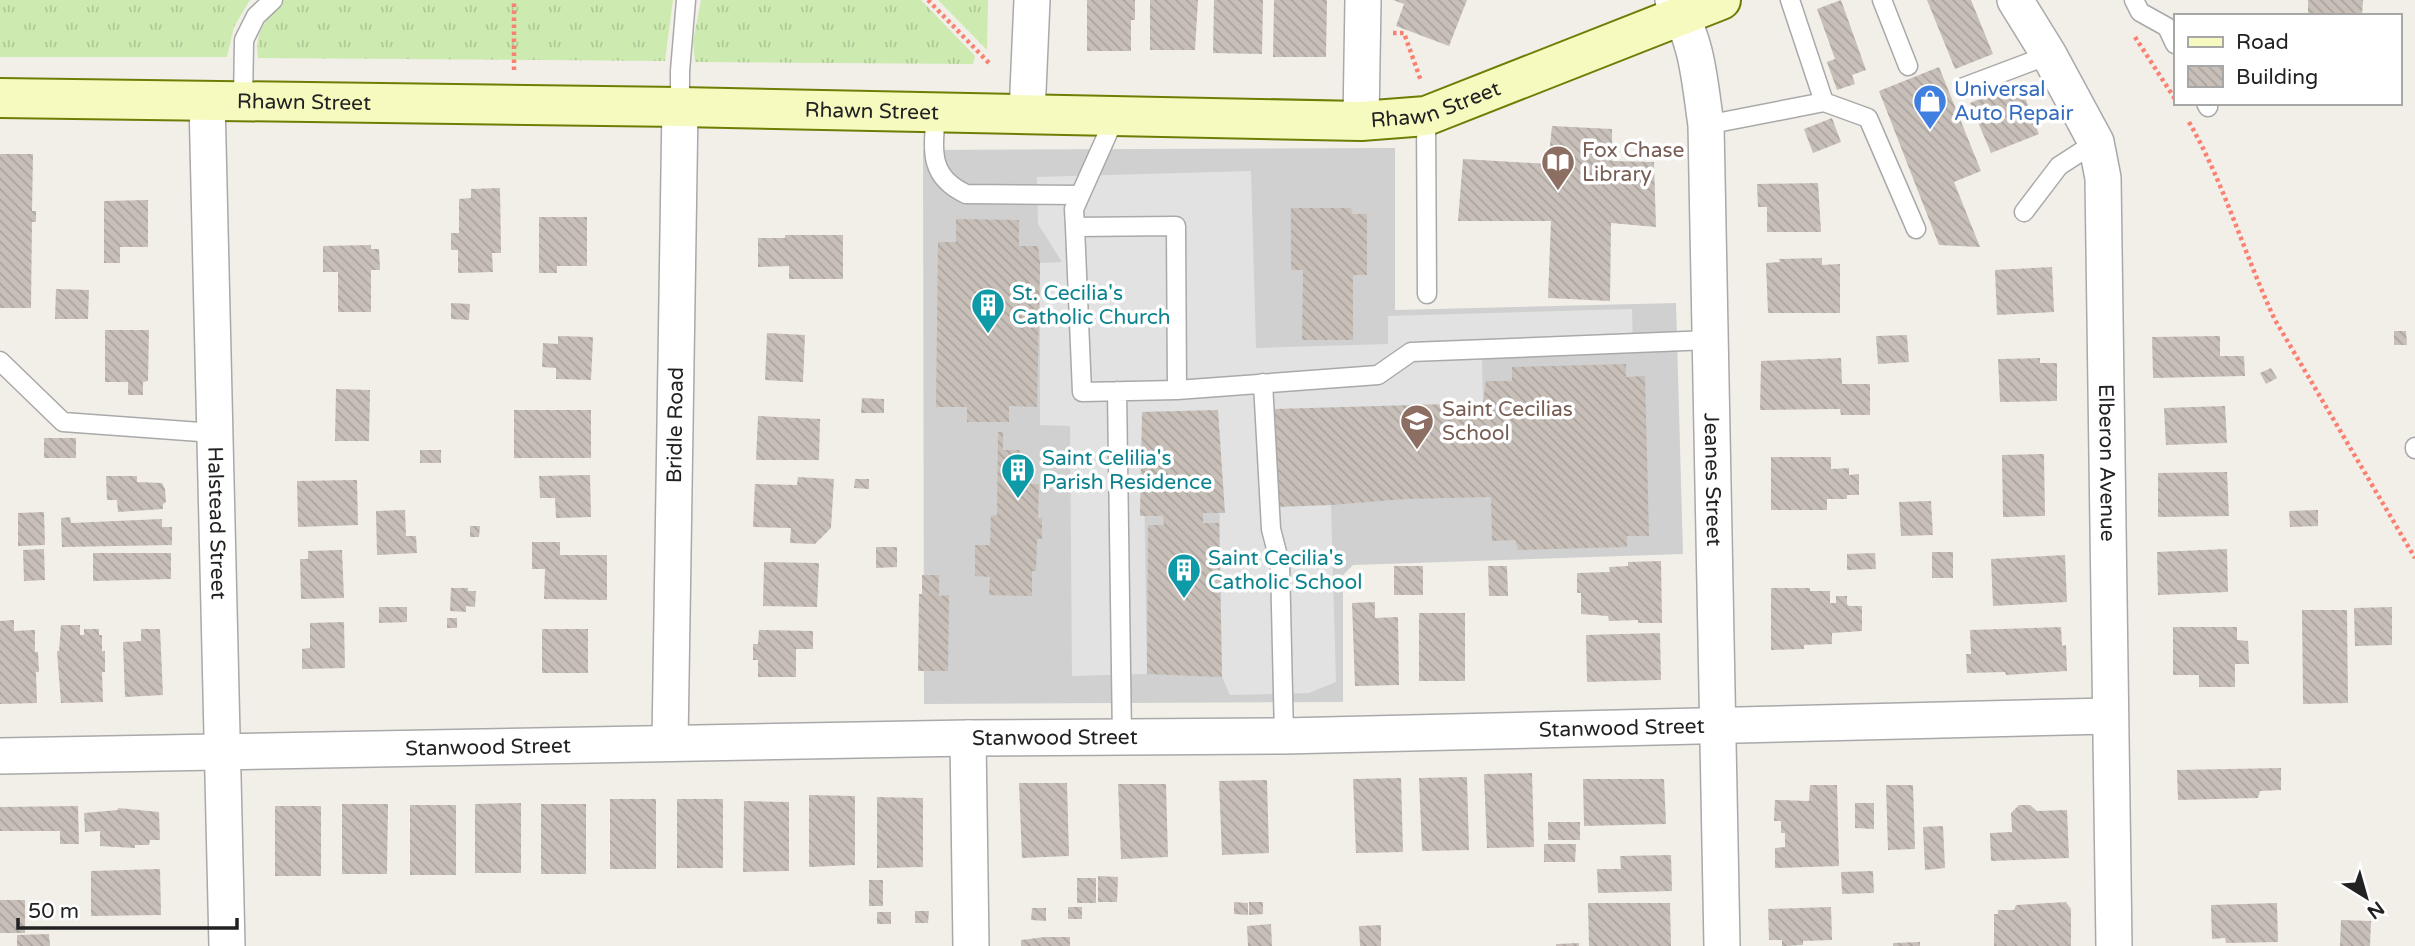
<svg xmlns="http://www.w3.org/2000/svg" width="2415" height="946" font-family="'Varela Round',sans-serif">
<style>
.religious{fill:#d0d0d0}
.grass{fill:url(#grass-tufts)}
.parking{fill:#e2e2e2}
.building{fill:url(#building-back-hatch)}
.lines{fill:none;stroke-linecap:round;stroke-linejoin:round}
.service-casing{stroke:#a9a9a9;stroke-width:21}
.minor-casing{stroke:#a9a9a9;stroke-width:38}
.secondary-casing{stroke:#707d05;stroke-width:42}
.path{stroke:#fa8072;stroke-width:4.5;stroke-dasharray:3.5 3.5;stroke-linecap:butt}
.service{stroke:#fff;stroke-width:18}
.minor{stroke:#fff;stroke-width:35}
.secondary{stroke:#f7fabf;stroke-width:38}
.labels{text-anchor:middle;stroke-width:7;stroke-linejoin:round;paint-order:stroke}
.shop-label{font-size:21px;fill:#366cbe;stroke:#fff;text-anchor:start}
.street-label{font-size:21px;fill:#222;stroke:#fff}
.education-label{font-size:21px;fill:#785e54;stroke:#fff;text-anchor:start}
.culture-label{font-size:21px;fill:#0d838f;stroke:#fff;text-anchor:start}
</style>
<defs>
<pattern id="grass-tufts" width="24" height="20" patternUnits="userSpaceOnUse" patternTransform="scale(1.75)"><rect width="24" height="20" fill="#cdebb0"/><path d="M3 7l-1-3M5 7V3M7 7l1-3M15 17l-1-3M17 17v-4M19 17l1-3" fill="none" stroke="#b0c997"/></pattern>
<pattern id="building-back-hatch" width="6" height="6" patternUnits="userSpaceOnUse" patternTransform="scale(1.75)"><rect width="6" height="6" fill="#c7bfb8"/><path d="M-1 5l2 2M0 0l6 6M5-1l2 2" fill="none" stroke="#aba49e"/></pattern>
</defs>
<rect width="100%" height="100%" fill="#f2efe9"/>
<!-- religious -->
<path class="religious" d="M1395,148V310L1676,303L1683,554L1353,565L1343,575V702L924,704L923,150Z"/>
<!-- grass -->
<path class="grass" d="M0,0H250L234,27L227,57H0Z
M284,0H673L665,61L258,58C254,31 267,19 284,0Z
M701,0H921L975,56L973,64L695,62L693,42Z
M938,0H988L987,50Z"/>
<!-- parking -->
<path class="parking" d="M1251,171L1256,348L1388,344V316L1632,309L1633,353L1482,357L1483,403L1277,506L1331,505L1336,682L1309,693L1230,695L1222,677L1218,411L1143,412L1147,674L1072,676L1070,426L1040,425V263L1062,262L1038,224L1037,177Z"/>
<!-- building -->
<path class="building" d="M1087,0H1135V20H1131V51H1087Z
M1150,0H1198L1195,50H1150Z
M1214,0H1263L1262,54L1213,53Z
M1274,0H1327L1326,57H1273Z
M1393,0H1467L1449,46L1396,26L1404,4Z
M1841,0L1866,70L1852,75L1855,84L1837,90L1827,62L1835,59L1817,9Z
M1927,0H1971L1993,54L1955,69Z
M2308,0H2363L2362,16H2308Z
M1939,67L1981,171L1954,182L1980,247L1939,245L1879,91Z
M2022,90L2039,134L1991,153L1970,103L2000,91L2003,98Z
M1832,118L1841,142L1813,153L1804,129Z
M1552,126L1612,129V161L1654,162L1656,227L1611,223L1610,301L1548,298L1551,221H1458L1463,159L1548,164Z
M0,154H33L32,211H36V222H32L31,308H0Z
M1818,183L1821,232H1767V207H1758L1757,184Z
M500,188L501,253H492L493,272L458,273V250H451V233H459V199L471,198V189Z
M148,200V247H120V263H104V201Z
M1291,208H1351L1352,214H1367V275H1353V340H1302L1303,270H1291Z
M539,217H587V266H557V273H539Z
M956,219L1019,220V246H1038L1040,263L1037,407L1009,406V422H967V407H936L938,242H956Z
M785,235H843V279H789V266L758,267V238H785Z
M371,245V249H379L380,270H371V312H338V272H323V246Z
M1822,258V265L1840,264V313H1768L1766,263L1780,262L1779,259Z
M2052,267L2054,312L1997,315L1995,270Z
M56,289L89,290L88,319H55Z
M451,303L470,304L469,320L451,319Z
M105,330H149L148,381L143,382V395H128V382H105Z
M2394,331H2406L2407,345H2394Z
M767,333L805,335L803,382L765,380Z
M1907,335L1909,362L1878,364L1876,336Z
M558,336L593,337L591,380L556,379V368L542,367L543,343L558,344Z
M2220,336V356H2244L2245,376L2153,378L2152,337Z
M1841,358L1842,384H1870V415H1841L1840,409L1760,410L1761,361Z
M2040,358V363H2057V401L2000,402L1998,359Z
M1626,364V377L1645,376L1649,536H1627V547L1518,550L1515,540L1492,541L1491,497L1405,499L1331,505L1277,507L1275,409L1483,403L1486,381H1512V367Z
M2271,368L2277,378L2266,384L2260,373Z
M336,389L370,390L369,441H335Z
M862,398L884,399V413H861Z
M2225,406L2227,443L2166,445L2164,408Z
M514,410H591V458H514Z
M1218,410L1225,513H1203V523H1219L1222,677L1147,674L1148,525H1164L1163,516H1140L1142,412Z
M758,416L820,419L819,460H756Z
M998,432H1003V450H1020V461H1031V484H1039L1038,518H1042V539H1037L1036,571H1032V596L989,595L990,577L975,576V545H990L991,516L997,515Z
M44,438H76V458H44Z
M420,450H441V463H420Z
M2044,454L2045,516L2003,517L2002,455Z
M1771,457H1831V469L1849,468V475L1859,474V495H1847V499H1827V510H1771Z
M2227,472L2229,516L2158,517V473Z
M590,475L591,517L556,518L555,498H540L539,476Z
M106,476H137V482L162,483L165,489L166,502L163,504V509L118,512L117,500H107Z
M798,477L834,479L831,528L815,544L790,543L791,528L753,527L755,484L797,485Z
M855,479H869V489L854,488Z
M357,480L358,525L298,527L297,481Z
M1931,501L1933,535L1901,536L1899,502Z
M405,510L406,536H416L417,553L377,555L376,511Z
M2318,510V526L2290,527L2289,511Z
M44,512L45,545L18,546V513Z
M70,517L71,523L162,519V527H172V545L62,547L61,518Z
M470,526H480L479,537H470Z
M532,542H560V555H607V600L544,599L545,569H532Z
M876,547H897V567L876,568Z
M44,549L45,580L24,581L23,550Z
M2227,549L2228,592L2158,595L2157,552Z
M342,550L344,598L301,599L300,559H308V551Z
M1932,552H1953V578H1932Z
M93,553H171V579L93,581Z
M1875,553L1876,569L1847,570V554Z
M2065,555L2067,602L1993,606L1991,559Z
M1661,561L1662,623H1638V620L1609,621L1608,616L1581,614V593H1577V573L1610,572L1609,567L1628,566V562Z
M764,562L819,563L817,607L763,606Z
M1394,566H1423V595H1394Z
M1488,566H1507L1508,596H1489Z
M922,575H939V596L949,595L948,671H918L919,594H922Z
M451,588H468V591H476L475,607L466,606V612L450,611Z
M1771,588H1810V591H1830V603H1836V596H1847V604L1849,606H1862V631L1832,633V644L1804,645V649L1771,650Z
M1375,602V618L1398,617L1399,685L1355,686L1352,603Z
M379,607H407V622L379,623Z
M2392,607V645L2355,646L2354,608Z
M2302,610H2347L2348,703L2303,704Z
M1419,613H1465V681H1419Z
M447,618H457V628H447Z
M14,620V631L35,630V652H38L39,672H36L37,703L0,704V621Z
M344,622L345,668L302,669V649L310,648V623Z
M61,625H80V635H84V629H99V635H102V651H105V672H102L103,702L61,703L57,651H59Z
M2061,627L2062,646L2066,645L2067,671L2006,675L2005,672L1967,673L1966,654H1971L1970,630Z
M2173,627H2237V640L2248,641L2249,664H2235V687H2199V675H2173Z
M141,629H160L163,695L125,697L123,642L141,641Z
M542,629H588V673H542Z
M759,630L813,631V649H796V677H758V660H753V644H758Z
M1660,633L1661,680L1587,682L1586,635Z
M2281,768V790L2260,791L2258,798L2178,800L2177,770Z
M1532,773L1534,847L1487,848L1484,774Z
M1467,777L1469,850L1422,851L1419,778Z
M1401,778L1403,852L1356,853L1353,779Z
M1583,779H1664L1666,824L1584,826Z
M1267,780L1269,853L1222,855L1219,781Z
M1019,783H1067L1069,856L1022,858Z
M1118,784H1166L1168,857L1121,859Z
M1810,785H1837L1839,866L1775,868V848L1785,847V833H1781V821H1774L1775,800L1809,801Z
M1886,785H1913L1915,849L1888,850Z
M809,795L855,796V865L809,867Z
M877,797L923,798V867L877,868Z
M610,799H656V869H610Z
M677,799H723V868H677Z
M744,801L789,802V871L743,872Z
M521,803V873H475V804Z
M1855,803H1874V829L1855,828Z
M342,804H388L387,874H342Z
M541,804H586V874H541Z
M410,805H456V875H410Z
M2019,805H2030L2037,811L2067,810L2069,858L1991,861L1990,833L2012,832L2011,813Z
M78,806L79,844H60V831H0V807Z
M275,806H321V876H275Z
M118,808L159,812L160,840H150L149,845H135V848L100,846V831L85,832L84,813L118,810Z
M1548,822H1580V840H1548Z
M1943,826L1945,868L1925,870L1923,827Z
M1544,844H1576L1575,862H1544Z
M1671,855L1672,891L1598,893L1597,869H1621L1620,856Z
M160,869L161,915L91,916V871Z
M1873,871L1874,893L1842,894L1841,872Z
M1098,876L1118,877L1117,902H1098Z
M1077,878H1096V903H1077Z
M869,880H883V906H869Z
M0,900H25V933H0Z
M1234,902L1248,903V915L1234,914Z
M1249,902H1263V914L1249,915Z
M2066,902L2071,909V946H1994V914H1998V910H2014L2016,905Z
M1588,903H1670L1671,946H1589Z
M2277,903L2278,942L2226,943L2225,938L2212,939L2211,905Z
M1068,907H1082V919H1068Z
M1831,907L1832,940L1803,941V945L1786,946H1782V940H1769L1768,909Z
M1032,908H1046V921L1031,920Z
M915,911H929L928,923H915Z
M877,912H891V924H877Z
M2341,920L2371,921L2370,946H2340Z
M1271,924L1272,946H1248L1247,926Z
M1381,925V946H1360L1359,926Z
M49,934L50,946H17V935Z
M1045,937H1070V946H1021V940Z
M1920,942V946H1893V943Z
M1579,943V946H1556V944Z"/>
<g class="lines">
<!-- service casing -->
<g class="service-casing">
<path id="service" d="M1882,0L1908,66
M2134,0L2140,12L2167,27L2175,44
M1964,87L2049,55
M243,102L244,40L256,16L273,0
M1824,102L1868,118L1916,229
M2206,103L2208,107
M680,107V71L686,0
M936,114C933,150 928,176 966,194L1080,195
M1426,116L1427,294
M1706,125L1824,102L1790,0
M2024,212L2059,166L2096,142
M1075,227L1176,226L1177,390L1082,392L1075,227L1074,209L1116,115
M0,361L63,422L214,433
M1263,383L1271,529L1280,564L1284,736
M1177,390L1378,375L1411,352L1710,340
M1117,391L1122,738
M2415,447V449"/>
</g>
<!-- minor casing -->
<g class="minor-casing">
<g id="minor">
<path id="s1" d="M1673,0C1698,43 1699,77 1706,125L1722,946"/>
<path id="s2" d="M2015,0L2049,55L2096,142L2103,178L2114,946"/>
<path id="s3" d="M207,101L227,946"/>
<path d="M1027,114L1032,0"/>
<path d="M1361,121L1363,0"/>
<path d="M968,738L971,946"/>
<path id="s4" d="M670,743L680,107"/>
<path id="s5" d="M0,756L968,738L1284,736L2109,716"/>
</g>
</g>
<!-- secondary casing -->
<g class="secondary-casing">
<g id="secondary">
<path id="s6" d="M0,98L680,107L1361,121L1426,116L1721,0"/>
</g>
</g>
<!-- path -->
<path class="path" d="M928,0L989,63
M1393,33H1404L1421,81
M2135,37L2175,99
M514,70V0
M2189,122C2225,185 2244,254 2275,320L2415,558"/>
<!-- service -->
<use href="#service" class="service"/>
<!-- minor -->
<use href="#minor" class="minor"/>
<!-- secondary -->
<use href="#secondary" class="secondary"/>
</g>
<!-- icons -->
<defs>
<g id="shop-pin" transform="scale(1.75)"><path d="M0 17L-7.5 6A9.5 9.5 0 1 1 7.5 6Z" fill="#3f7fe0" stroke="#fff"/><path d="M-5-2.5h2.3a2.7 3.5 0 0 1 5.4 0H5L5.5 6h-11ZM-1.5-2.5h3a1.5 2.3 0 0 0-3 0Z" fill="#fff"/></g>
<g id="library-pin" transform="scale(1.75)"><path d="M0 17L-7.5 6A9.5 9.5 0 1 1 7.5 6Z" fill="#8d6e63" stroke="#fff"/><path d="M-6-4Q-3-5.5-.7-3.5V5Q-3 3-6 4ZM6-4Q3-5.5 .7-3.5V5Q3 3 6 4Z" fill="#fff"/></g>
<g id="building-pin" transform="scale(1.75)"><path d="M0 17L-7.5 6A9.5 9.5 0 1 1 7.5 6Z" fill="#0f9aa8" stroke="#fff"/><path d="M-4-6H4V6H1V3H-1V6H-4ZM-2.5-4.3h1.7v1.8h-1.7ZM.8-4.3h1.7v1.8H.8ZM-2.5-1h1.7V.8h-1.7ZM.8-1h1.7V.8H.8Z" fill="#fff"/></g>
<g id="school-pin" transform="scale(1.75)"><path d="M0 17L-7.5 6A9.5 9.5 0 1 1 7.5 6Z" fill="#8d6e63" stroke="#fff"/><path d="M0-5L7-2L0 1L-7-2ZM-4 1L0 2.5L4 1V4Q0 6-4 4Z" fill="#fff"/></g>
</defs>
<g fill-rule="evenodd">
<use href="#shop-pin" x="1930" y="101"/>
<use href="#library-pin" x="1558" y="162"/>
<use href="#building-pin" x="988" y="305"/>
<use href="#school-pin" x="1417" y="421"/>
<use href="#building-pin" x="1018" y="470"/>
<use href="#building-pin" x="1184" y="570"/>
</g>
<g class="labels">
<!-- shop labels -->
<g class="shop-label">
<text x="1954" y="96">Universal<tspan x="1954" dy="24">Auto Repair</tspan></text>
</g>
<!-- street labels -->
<g class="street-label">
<text dy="7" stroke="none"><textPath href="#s6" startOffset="1438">Rhawn Street</textPath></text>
<text dy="7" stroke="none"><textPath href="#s6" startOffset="304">Rhawn Street</textPath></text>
<text dy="7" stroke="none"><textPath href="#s6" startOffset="872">Rhawn Street</textPath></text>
<text dy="7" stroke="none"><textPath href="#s4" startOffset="318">Bridle Road</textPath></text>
<text dy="7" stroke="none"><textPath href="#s2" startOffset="485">Elberon Avenue</textPath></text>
<text dy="7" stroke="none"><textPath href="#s1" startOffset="485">Jeanes Street</textPath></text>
<text dy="7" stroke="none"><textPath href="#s3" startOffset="422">Halstead Street</textPath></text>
<text dy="7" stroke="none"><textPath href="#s5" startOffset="1622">Stanwood Street</textPath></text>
<text dy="7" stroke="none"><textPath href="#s5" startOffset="1055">Stanwood Street</textPath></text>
<text dy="7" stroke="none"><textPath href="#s5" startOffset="488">Stanwood Street</textPath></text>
</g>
<!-- education labels -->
<g class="education-label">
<text x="1582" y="157">Fox Chase<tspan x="1582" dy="24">Library</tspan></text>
<text x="1442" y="416">Saint Cecilias<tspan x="1442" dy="24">School</tspan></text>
</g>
<!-- culture labels -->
<g class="culture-label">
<text x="1012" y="300">St. Cecilia's<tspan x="1012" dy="24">Catholic Church</tspan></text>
<text x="1042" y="465">Saint Celilia's<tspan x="1042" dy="24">Parish Residence</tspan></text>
<text x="1208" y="565">Saint Cecilia's<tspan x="1208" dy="24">Catholic School</tspan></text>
</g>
</g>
<!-- legend -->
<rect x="2174" y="14" width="228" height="91" fill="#ffffff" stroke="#a7a7a7" stroke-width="2"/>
<rect x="2188" y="37" width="35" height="10" fill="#f7fabf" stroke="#a7a7a7" stroke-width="2"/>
<text x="2236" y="49" font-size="21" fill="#222222">Road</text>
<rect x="2188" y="66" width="35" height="21" fill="url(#building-back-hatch)" stroke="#a7a7a7" stroke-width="2"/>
<text x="2236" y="84" font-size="21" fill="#222222">Building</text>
<!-- north arrow -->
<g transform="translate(2366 897) rotate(143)" stroke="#ffffff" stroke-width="5" paint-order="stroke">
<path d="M0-5L12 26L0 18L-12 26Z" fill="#222222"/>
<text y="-10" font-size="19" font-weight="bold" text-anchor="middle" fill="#222222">N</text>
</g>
<!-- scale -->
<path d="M18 918v10h219v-10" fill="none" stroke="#222222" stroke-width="3.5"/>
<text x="28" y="918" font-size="21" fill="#222222" stroke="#ffffff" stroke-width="5" paint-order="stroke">50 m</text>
</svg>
